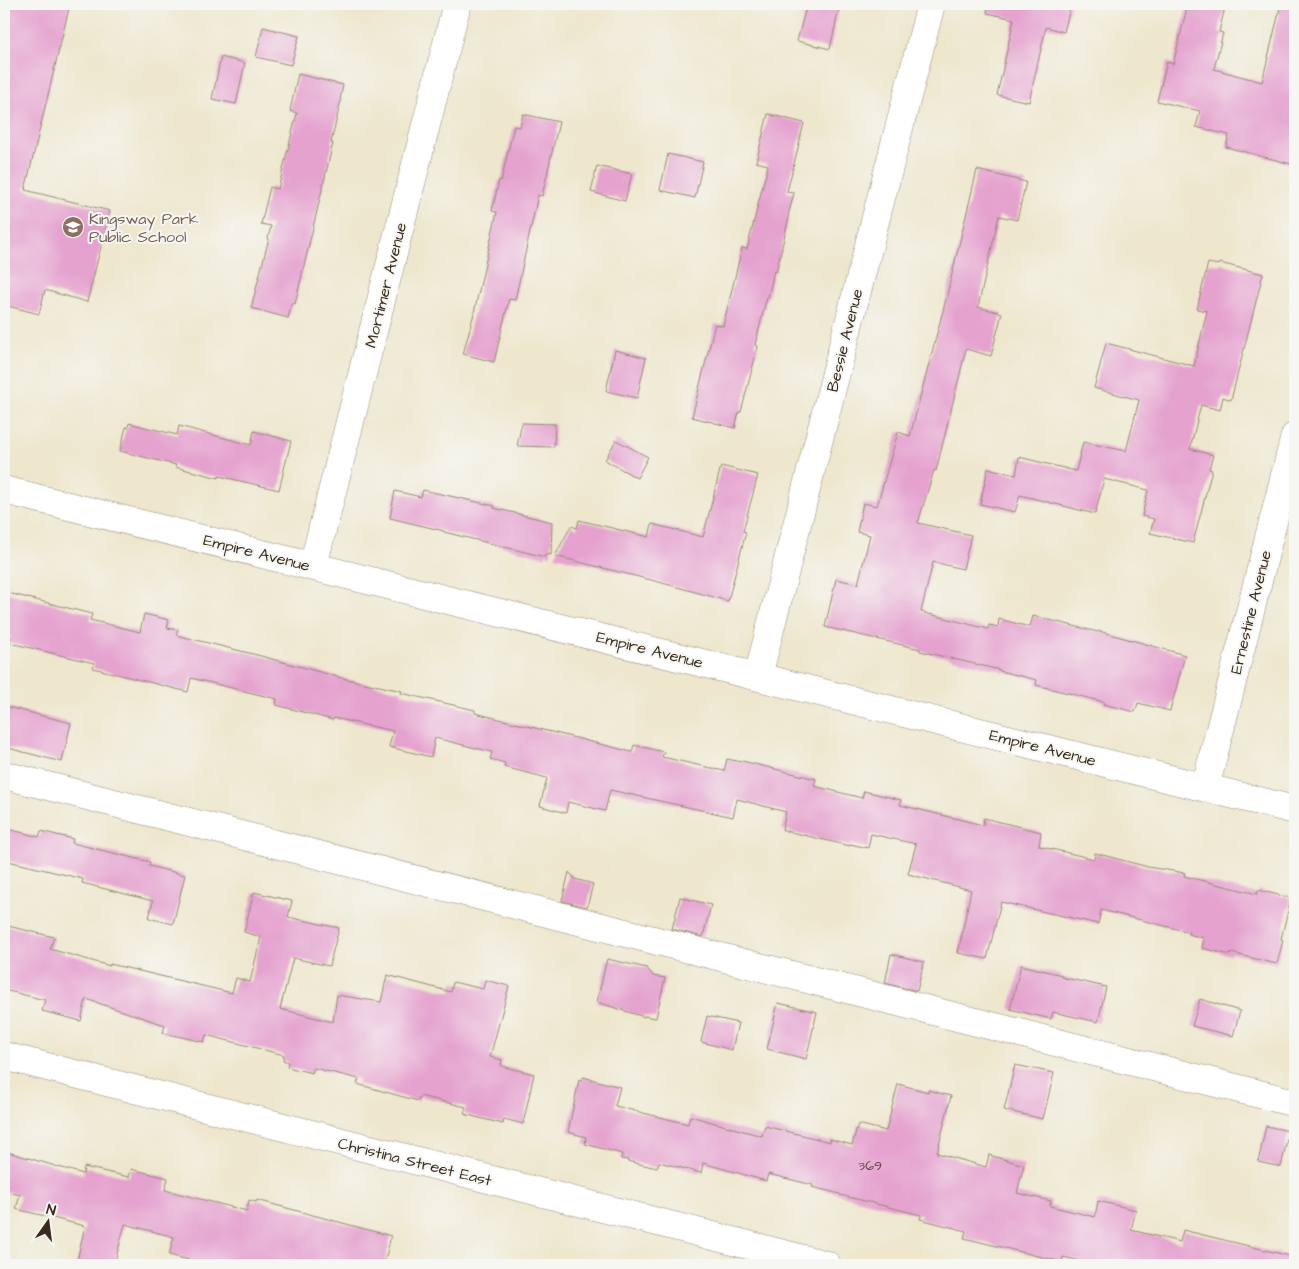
<svg xmlns="http://www.w3.org/2000/svg" width="1299" height="1269" font-family="'Architects Daughter',sans-serif">
<style>
.building{fill:#e5a2cf}
.lines{fill:none;stroke-linecap:round;stroke-linejoin:round}
.minor-casing{stroke:#948876;stroke-width:29}
.minor{stroke:#fff;stroke-width:28}
.labels{text-anchor:middle;stroke-width:4;stroke-linejoin:round;paint-order:stroke}
.number-label{font-size:14px;fill:#66484a}
.education-label{font-size:16px;fill:#785e54;stroke:#f6f6f2;text-anchor:start}
.street-label{font-size:16px;fill:#3b2a1e;stroke:#f6f6f2}
</style>
<rect width="100%" height="100%" fill="#f6f6f2"/>
<filter id="ink" filterUnits="userSpaceOnUse"><feTurbulence type="fractalNoise" baseFrequency=".02" numOctaves="2"/><feDisplacementMap in="SourceGraphic" scale="10" xChannelSelector="R" yChannelSelector="G"/><feConvolveMatrix kernelMatrix="1 2 1 2 8 2 1 2 1" color-interpolation-filters="sRGB"/></filter>
<filter id="wash" filterUnits="userSpaceOnUse"><feTurbulence type="fractalNoise" baseFrequency=".0096" numOctaves="4" result="noise"/><feDisplacementMap in="SourceGraphic" scale="20" xChannelSelector="R" yChannelSelector="G"/><feGaussianBlur stdDeviation="1.12" result="paint"/><feColorMatrix in="noise" values="0 0 0 0 0 0 0 0 0 0 0 0 0 0 0 0 0 1.4 0 .05"/><feComposite in="paint" operator="in"/></filter>
<g filter="url(#wash)">
<rect width="100%" height="100%" fill="#eee7ce"/>
<g id="blocks">
<!-- building -->
<path class="building" d="M4,4H70L25,190L110,211L87,302L45,290L39,314L4,305Z
M807,4H840L830,49L797,41Z
M988,4H1071L1064,32L1046,27L1029,102L997,95L1014,19L987,13Z
M1188,4H1211L1225,7L1219,32L1223,33L1214,69L1262,82L1281,4H1295V165L1226,147L1229,135L1196,127L1200,111L1157,101L1167,62L1173,64Z
M263,27L299,36L291,65L256,57Z
M221,57L245,63L236,104L212,99Z
M298,74L343,85L340,100H341L331,143H333L295,304L292,303L288,318L251,308L269,238H268L271,226L261,224L270,187L278,189L297,113L290,111Z
M523,114L559,122L542,196L538,195L515,300L509,299L494,362L463,354L473,317L497,212L492,211L499,180L501,181L514,126L520,127Z
M768,114L804,123L787,192L794,193L788,216L789,217L776,272L774,271L768,298L767,297L755,345L758,346L741,412H739L735,428L692,417L715,324L723,326L742,248L747,249L768,165L756,162Z
M668,154L703,162L695,198L660,190Z
M597,166L632,174L625,201L591,192Z
M977,170L1026,182L1017,220L999,216L978,307L1002,313L991,356L966,349L936,471L934,470L918,523L971,535L963,569L933,562L921,612L988,629L989,625L998,627L999,619L1030,627L1033,616L1098,632L1099,631L1185,655L1170,711L1138,703L1135,712L1103,704L1104,702L1036,685L1037,680L1000,671V670L920,651V649L825,627L836,579L858,584L870,535L857,532L863,503L877,506L898,432L910,436L946,299Z
M1208,263L1219,265L1220,263L1263,274L1231,400L1223,397L1220,410L1201,405L1190,449L1213,455L1209,469L1212,470L1193,543L1150,533L1154,519L1142,516L1148,490L1104,479L1095,514L1020,495L1015,512L980,504L988,468L1016,475L1019,457L1076,471L1083,442L1126,451L1139,400L1094,388L1106,343L1194,366L1207,311L1197,309Z
M615,350L646,358L637,398L606,391Z
M129,423L177,435L179,426L251,445L254,431L291,441L279,490L219,476V478L175,467L176,465L120,451L126,427L128,428Z
M522,423L555,424L554,447L517,446Z
M616,440L648,457L637,478L605,460Z
M721,466L758,475L743,531L746,532L728,601L655,581L555,556L571,526L577,528L579,520L649,537L652,524L703,537Z
M423,490L495,506L494,508L552,522L551,555L546,554L545,557L444,532V531L390,518L395,491L421,497Z
M4,592L92,614L90,620L140,632L144,614L169,620L167,628L178,630L176,635L261,656L342,678L402,691L401,693L475,710V713L632,752L634,745L664,752L662,757L724,771L727,759L742,762V761L816,779L814,786L862,798L864,791L901,800L900,805L983,825L984,818L1041,832L1039,846L1094,859L1095,853L1148,867L1185,873L1184,876L1257,894L1258,890L1291,898L1281,939L1283,940L1277,964L1231,953L1230,955L1202,948L1204,938L1188,934L1189,932L1101,910L1098,924L1001,902L987,959L958,953L971,890L908,874L916,844L871,834L868,848L850,844V846L782,830L786,812L737,799L733,817L610,790L605,811L568,802L566,813L540,806L547,778L504,767L505,763L490,759L492,752L435,738L431,757L389,747L393,731L334,718L333,720L276,705L277,699L191,678L188,692L93,668L94,663L10,643L11,636L4,634Z
M4,706L71,723L62,762L4,747Z
M4,828L39,837L41,831L73,839L72,843L150,862L149,866L185,875L173,924L149,918L153,901L82,883L83,879L4,860Z
M569,872L575,879L593,884L587,907L562,901Z
M254,892L292,901L288,917L339,928L329,966L293,958L280,1009L333,1022L337,995L381,1002L387,975L451,992L453,982L483,989L485,980L509,986L490,1057L502,1060L501,1066L534,1074L523,1124L504,1119L503,1124L464,1114L466,1107L420,1096L418,1101L357,1084L359,1079L314,1068L312,1073L287,1067L288,1062L283,1060L284,1055L206,1035L204,1042L163,1033L165,1025L86,999L81,1021L42,1011L45,1000L4,990V925L54,937L50,949L110,966V964L232,993L236,978L250,982L261,937L244,932Z
M680,897L711,905L703,937L672,929Z
M891,954L924,962L917,991L885,983Z
M607,959L647,968L653,976L665,978L656,1018L644,1016V1017L597,1002Z
M1021,965L1062,975L1061,977L1106,987L1098,1022L1053,1012L1051,1019L1010,1009Z
M1200,999L1240,1011L1233,1036L1192,1026Z
M778,1003L817,1012L806,1059L767,1049Z
M707,1016L738,1023L732,1050L701,1042Z
M1015,1065L1054,1073L1043,1119L1004,1110Z
M583,1077L620,1087L615,1106L688,1124L690,1116L762,1136L765,1126L830,1142V1139L852,1145L858,1124L886,1131L898,1084L928,1092V1090L951,1096L937,1153L986,1167L989,1155L1024,1165L1017,1193L1051,1201L1050,1206L1095,1217L1098,1201L1136,1210L1131,1230L1180,1242L1183,1230L1290,1256L1288,1265H1098L1063,1257L1062,1262L964,1238L966,1231L920,1219L921,1215L840,1195V1194L812,1187L813,1185L768,1174L766,1181L703,1163L701,1173L659,1162L657,1168L627,1161L628,1160L621,1159L622,1154L585,1144L586,1137L568,1132L579,1080L582,1081Z
M1266,1126L1289,1131L1281,1167L1258,1162Z
M4,1151L83,1174L84,1167L129,1177L131,1169L168,1178L165,1190L247,1211L249,1200L256,1202L257,1200L391,1236L384,1265H209L169,1255L174,1237L125,1224L114,1265H76L85,1226L16,1209L20,1195L4,1191Z"/>
</g>
</g>
<g filter="url(#ink)">
<use href="#blocks" fill-opacity="0" stroke="#948876" stroke-width="1"/>
<g class="lines">
<!-- minor casing -->
<g class="minor-casing">
<path id="minor" d="M4,490L1295,810
M313,566L457,4
M758,676L931,4
M4,775L1295,1103
M1205,788L1295,436
M4,1056L827,1265"/>
</g>
<!-- minor -->
<use href="#minor" class="minor"/>
</g>
</g>
<!-- icons -->
<defs>
<g id="school-disc" transform="scale(1.125)"><circle r="9.5" fill="#8d6e63" stroke="#f6f6f2"/><path d="M0-5L7-2L0 1L-7-2ZM-4 1L0 2.5L4 1V4Q0 6-4 4Z" fill="#fff"/></g>
</defs>
<g fill-rule="evenodd">
<use href="#school-disc" x="73" y="227"/>
</g>
<g class="labels">
<!-- number labels -->
<g class="number-label">
<text x="870" y="1170">369</text>
</g>
<!-- education labels -->
<g class="education-label">
<text x="89" y="224">Kingsway Park<tspan x="89" dy="18">Public School</tspan></text>
</g>
<!-- street labels -->
<g class="street-label">
<text transform="translate(385 285) rotate(-76)" y="6">Mortimer Avenue</text>
<text transform="translate(844 340) rotate(-76)" y="6">Bessie Avenue</text>
<text transform="translate(257 552) rotate(14)" y="6">Empire Avenue</text>
<text transform="translate(1250 612) rotate(-76)" y="6">Ernestine Avenue</text>
<text transform="translate(650 649) rotate(14)" y="6">Empire Avenue</text>
<text transform="translate(1043 747) rotate(14)" y="6">Empire Avenue</text>
<text transform="translate(415 1161) rotate(14)" y="6">Christina Street East</text>
</g>
</g>
<!-- margin -->
<rect width="1299" height="1269" fill="none" stroke="#f6f6f2" stroke-width="20"/>
<!-- north arrow -->
<g transform="translate(48 1222) rotate(14)" stroke="#f6f6f2" stroke-width="4" paint-order="stroke">
<path d="M0-4L9 19L0 12L-9 19Z" fill="#3b2a1e"/>
<text y="-8" font-size="14" font-weight="bold" text-anchor="middle" fill="#3b2a1e">N</text>
</g>
</svg>
